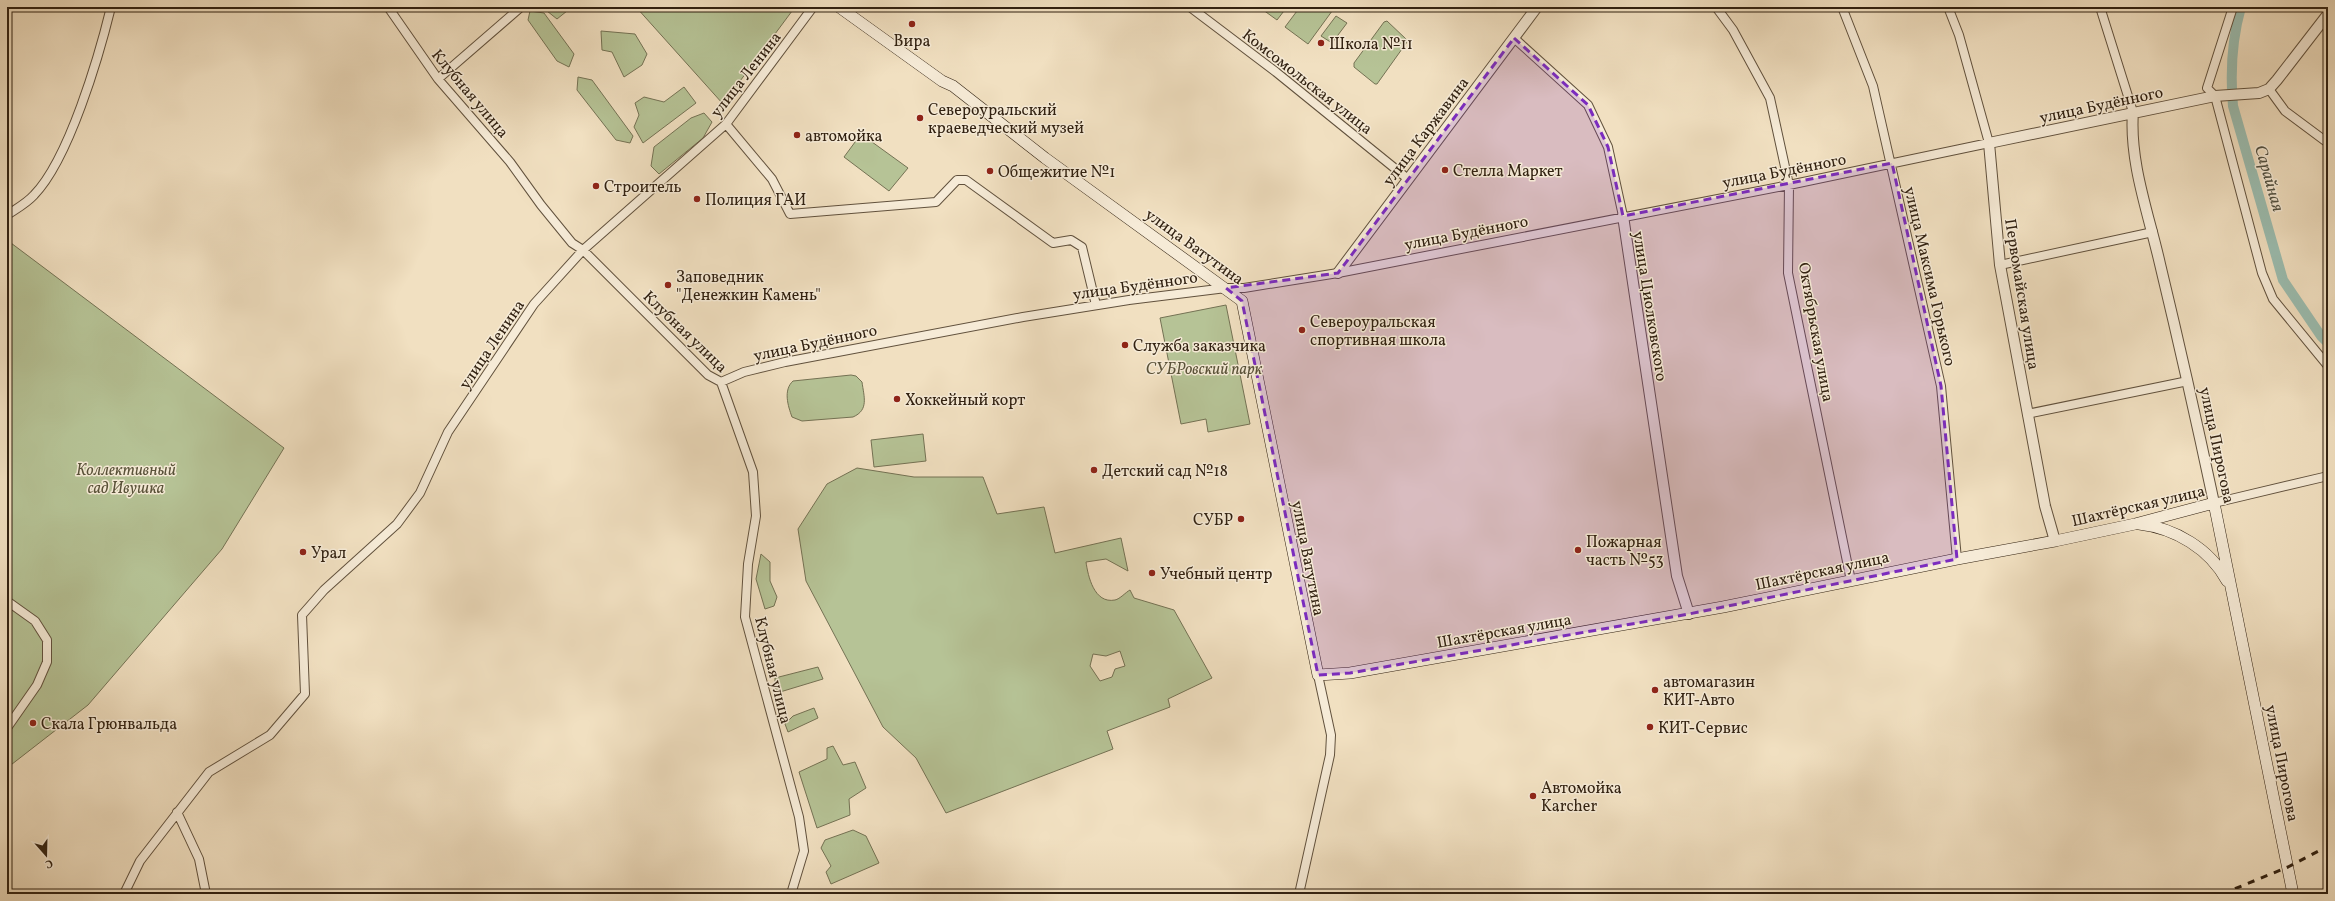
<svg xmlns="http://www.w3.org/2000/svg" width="2335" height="901" font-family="Vollkorn,serif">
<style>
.green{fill:#b6c396;stroke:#747254;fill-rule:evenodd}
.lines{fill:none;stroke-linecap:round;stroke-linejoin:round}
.canal{stroke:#9bbdb0;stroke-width:10}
.minor-casing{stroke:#61513d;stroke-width:10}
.tertiary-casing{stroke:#61513d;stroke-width:12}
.secondary-casing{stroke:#312111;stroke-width:12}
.minor{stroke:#f6ebd7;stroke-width:8}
.tertiary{stroke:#f6ebd7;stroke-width:10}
.secondary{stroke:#f6ebd7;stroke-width:11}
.rail{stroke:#312111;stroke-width:3;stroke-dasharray:7 7;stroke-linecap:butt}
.marked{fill:#7b2cbf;fill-opacity:0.2;stroke:#7b2cbf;stroke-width:3;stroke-dasharray:8 5;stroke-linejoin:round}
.poi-dot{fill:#8f2418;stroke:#f6ebd7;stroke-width:1.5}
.labels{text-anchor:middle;stroke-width:3;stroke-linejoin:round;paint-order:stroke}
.poi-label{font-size:16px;fill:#312111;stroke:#f6ebd7;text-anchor:start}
.street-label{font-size:16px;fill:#312111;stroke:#f6ebd7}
.park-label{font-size:16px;font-style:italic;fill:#595239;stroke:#f6ebd7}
.water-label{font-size:17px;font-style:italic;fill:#515041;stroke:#f6ebd7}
</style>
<rect width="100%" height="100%" fill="#f1e0c1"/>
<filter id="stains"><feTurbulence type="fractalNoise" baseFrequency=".005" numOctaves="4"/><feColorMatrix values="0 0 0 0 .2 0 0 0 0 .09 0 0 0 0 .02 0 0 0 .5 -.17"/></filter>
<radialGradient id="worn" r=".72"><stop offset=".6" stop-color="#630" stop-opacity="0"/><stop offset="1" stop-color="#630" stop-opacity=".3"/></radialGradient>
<!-- green -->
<path class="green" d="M542,7H565L567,11L557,19Z
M636,7H795L723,104Z
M1259,7H1287L1277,20Z
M1300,7H1335L1308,44L1285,27Z
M530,11L544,13L574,54L569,67L557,61L528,20Z
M1336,16L1347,23L1332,43L1321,36Z
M1387,21L1406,39L1407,42L1377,84H1375L1354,67V63L1384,22Z
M601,31L635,34L647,54L642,65L624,77L612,52L602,50Z
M578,77L592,80L633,136L630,143L616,140L577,90Z
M684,87L696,103L643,143L634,127L639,115L635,103L644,97L664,102Z
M704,113L712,122L703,138L659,174L651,166L654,147L691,118Z
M861,134L908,168L889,191L844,157Z
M7,240L284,448L222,549L88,705L7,768Z
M1226,305L1250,424L1208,432L1206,419L1181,424L1160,318Z
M851,375L856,376L862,382C864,397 869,410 853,417L802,421L792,417C788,406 783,390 793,381Z
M923,434L926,461L874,467L871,440Z
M857,468L914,477H983L997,514L1044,507L1055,553L1121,538L1128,571L1106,559L1086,562C1088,576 1094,604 1115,600C1120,599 1126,592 1130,590L1134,598L1174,610L1212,678L1168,699L1170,707L1107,731L1113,749L946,813L916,758L883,727L806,581L798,529L827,484ZM1120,651L1125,666L1115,669L1112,677L1100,681L1090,666L1093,654L1106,656Z
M761,554L770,562V581L777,597L774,606L765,609L756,579Z
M818,667L823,679L780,692L775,688V678Z
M814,708L818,718L788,732L785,724L793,716Z
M833,746L843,765L855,762L866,788L849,799L850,815L817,828L799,772L827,759V748Z
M853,830L866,836L879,863L831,884L826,872L831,866L821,848L825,840Z"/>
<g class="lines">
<!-- canal -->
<path class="canal" d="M2241,7C2232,39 2230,72 2233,106L2283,280L2321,336L2328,343"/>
<!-- minor casing -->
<g class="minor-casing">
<path id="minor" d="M388,7L438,79L510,162L541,205L572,243L583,250L708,375L721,382L753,472L756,516L748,564L745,617L799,817L804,851L791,894
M1190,7L1276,72L1408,179
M1716,7L1733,30L1770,98L1789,185L1788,273L1851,581
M1842,7L1873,86L1941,386L1957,559
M2100,7L2133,112
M2233,7L2207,88L2215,96L2262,273L2273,299L2328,366
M1514,38L1588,105L1608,147L1623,216
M438,79L521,7
M2269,89L2285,111L2328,143
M726,124L772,179L790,214L936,202L957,180H966L1053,243L1071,240L1082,247L1096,305
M7,215C16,209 27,203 34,195C69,159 99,56 111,7
M2000,265L2153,232
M721,382L744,372L785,362L1023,317L1129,300L1226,288H1244L1338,273L1789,185L1989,143L1959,35L1948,7
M2027,414L2188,381
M2214,503L2328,476
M7,601L35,621L47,640V662L37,685L7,728
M177,812L199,859L206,894
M124,894L140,861L209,772L270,735L305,694L302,615L324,590L397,524L420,493L448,432L534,304L583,250L726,124L813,7
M1299,894L1330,755L1331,735L1318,675"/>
</g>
<!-- tertiary casing -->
<g class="tertiary-casing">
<path id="tertiary" d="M2133,112C2129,162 2149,215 2160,264C2179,343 2197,423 2214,503
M1623,216L1677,576L1689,614
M1338,273L1537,7
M2055,541L2045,506L2000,265L1989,143L2215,96L2259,93L2269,89L2277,80L2328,14"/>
</g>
<!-- secondary casing -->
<g class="secondary-casing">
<path id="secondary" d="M839,7L942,81L953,86L1045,158L1242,301L1318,675L1350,673L1723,607L1957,559L2055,541L2135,524L2214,503L2293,894
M2139,524C2175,528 2210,549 2227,581"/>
</g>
<!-- minor -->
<use href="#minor" class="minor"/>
<!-- tertiary -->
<use href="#tertiary" class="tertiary"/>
<!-- secondary -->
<use href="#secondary" class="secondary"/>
<!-- rail -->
<path class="rail" d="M2222,894L2288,867L2328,846"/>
</g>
<!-- marked area -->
<path class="marked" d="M1514,38L1588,105L1608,147L1623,216L1892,163L1941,386L1957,559L1689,614L1350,673L1318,675L1242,301L1226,288L1338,273Z"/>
<!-- markers -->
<g class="poi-dot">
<circle cx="912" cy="24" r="4"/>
<circle cx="1321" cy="43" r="4"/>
<circle cx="920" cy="118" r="4"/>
<circle cx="797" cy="135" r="4"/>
<circle cx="1445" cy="170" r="4"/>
<circle cx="990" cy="171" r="4"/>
<circle cx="596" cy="186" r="4"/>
<circle cx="697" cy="199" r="4"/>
<circle cx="668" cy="285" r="4"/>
<circle cx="1302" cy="330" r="4"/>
<circle cx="1125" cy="345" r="4"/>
<circle cx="897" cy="399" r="4"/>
<circle cx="1094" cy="470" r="4"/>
<circle cx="1241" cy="519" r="4"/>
<circle cx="1578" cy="550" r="4"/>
<circle cx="303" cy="552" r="4"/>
<circle cx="1152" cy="573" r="4"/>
<circle cx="1655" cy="690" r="4"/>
<circle cx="33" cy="723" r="4"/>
<circle cx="1650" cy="727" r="4"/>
<circle cx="1533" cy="796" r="4"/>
</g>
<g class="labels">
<!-- poi labels -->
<g class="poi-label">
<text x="912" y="46" text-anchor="middle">Вира</text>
<text x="1329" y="49">Школа №11</text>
<text x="928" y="115">Североуральский<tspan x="928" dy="18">краеведческий музей</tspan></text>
<text x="805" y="141">автомойка</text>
<text x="1453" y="176">Стелла Маркет</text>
<text x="998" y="177">Общежитие №1</text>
<text x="604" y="192">Строитель</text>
<text x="705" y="205">Полиция ГАИ</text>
<text x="676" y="282">Заповедник<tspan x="676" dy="18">"Денежкин Камень"</tspan></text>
<text x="1310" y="327">Североуральская<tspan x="1310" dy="18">спортивная школа</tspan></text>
<text x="1133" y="351">Служба заказчика</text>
<text x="905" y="405">Хоккейный корт</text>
<text x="1102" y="476">Детский сад №18</text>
<text x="1233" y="525" text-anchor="end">СУБР</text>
<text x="1586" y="547">Пожарная<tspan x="1586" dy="18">часть №53</tspan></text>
<text x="311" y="558">Урал</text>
<text x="1160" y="579">Учебный центр</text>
<text x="1663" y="687">автомагазин<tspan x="1663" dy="18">КИТ-Авто</tspan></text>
<text x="41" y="729">Скала Грюнвальда</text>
<text x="1658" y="733">КИТ-Сервис</text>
<text x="1541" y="793">Автомойка<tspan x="1541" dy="18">Karcher</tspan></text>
</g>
<!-- street labels -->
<g class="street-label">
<text transform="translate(745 74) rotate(-52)" y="6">улица Ленина</text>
<text transform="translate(1308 81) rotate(38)" y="6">Комсомольская улица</text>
<text transform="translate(471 93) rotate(50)" y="6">Клубная улица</text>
<text transform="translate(2101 104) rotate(-12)" y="6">улица Будённого</text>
<text transform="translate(1425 131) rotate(-53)" y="6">улица Каржавина</text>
<text transform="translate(1784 170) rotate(-11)" y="6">улица Будённого</text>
<text transform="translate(1466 232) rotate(-11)" y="6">улица Будённого</text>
<text transform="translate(1195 246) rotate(36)" y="6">улица Ватутина</text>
<text transform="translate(1931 276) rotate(77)" y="6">улица Максима Горького</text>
<text transform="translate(1135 285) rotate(-8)" y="6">улица Будённого</text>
<text transform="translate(2023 294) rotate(81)" y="6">Первомайская улица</text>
<text transform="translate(1651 306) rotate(81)" y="6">улица Циолковского</text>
<text transform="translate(686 331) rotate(44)" y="6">Клубная улица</text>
<text transform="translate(1817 332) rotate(80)" y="6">Октябрьская улица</text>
<text transform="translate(815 342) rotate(-12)" y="6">улица Будённого</text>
<text transform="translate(491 344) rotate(-56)" y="6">улица Ленина</text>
<text transform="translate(2218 445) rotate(78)" y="6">улица Пирогова</text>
<text transform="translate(2138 505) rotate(-13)" y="6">Шахтёрская улица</text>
<text transform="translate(1309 558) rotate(79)" y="6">улица Ватутина</text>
<text transform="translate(1822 570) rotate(-12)" y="6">Шахтёрская улица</text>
<text transform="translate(1504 630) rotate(-10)" y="6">Шахтёрская улица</text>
<text transform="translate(774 670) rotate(76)" y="6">Клубная улица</text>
<text transform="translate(2283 763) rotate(79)" y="6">улица Пирогова</text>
</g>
<!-- park labels -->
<g class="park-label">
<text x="1204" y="374">СУБРовский парк</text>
<text x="126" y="475">Коллективный<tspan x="126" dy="18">сад Ивушка</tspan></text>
</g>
<!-- water labels -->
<g class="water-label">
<text transform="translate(2270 178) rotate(74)" y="6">Сарайная</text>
</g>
</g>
<!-- margin -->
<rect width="2335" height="901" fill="none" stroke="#f1e0c1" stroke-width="24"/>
<rect x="8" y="8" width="2319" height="885" fill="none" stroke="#312111" stroke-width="2"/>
<rect x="12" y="12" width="2311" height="877" fill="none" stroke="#312111"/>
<!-- north arrow -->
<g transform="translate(46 855) rotate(160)" stroke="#f6ebd7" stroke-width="3" paint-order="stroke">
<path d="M0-3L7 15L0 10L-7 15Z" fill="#312111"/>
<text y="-6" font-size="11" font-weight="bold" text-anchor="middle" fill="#312111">С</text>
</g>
<rect width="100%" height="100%" filter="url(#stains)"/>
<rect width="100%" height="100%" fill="url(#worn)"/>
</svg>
